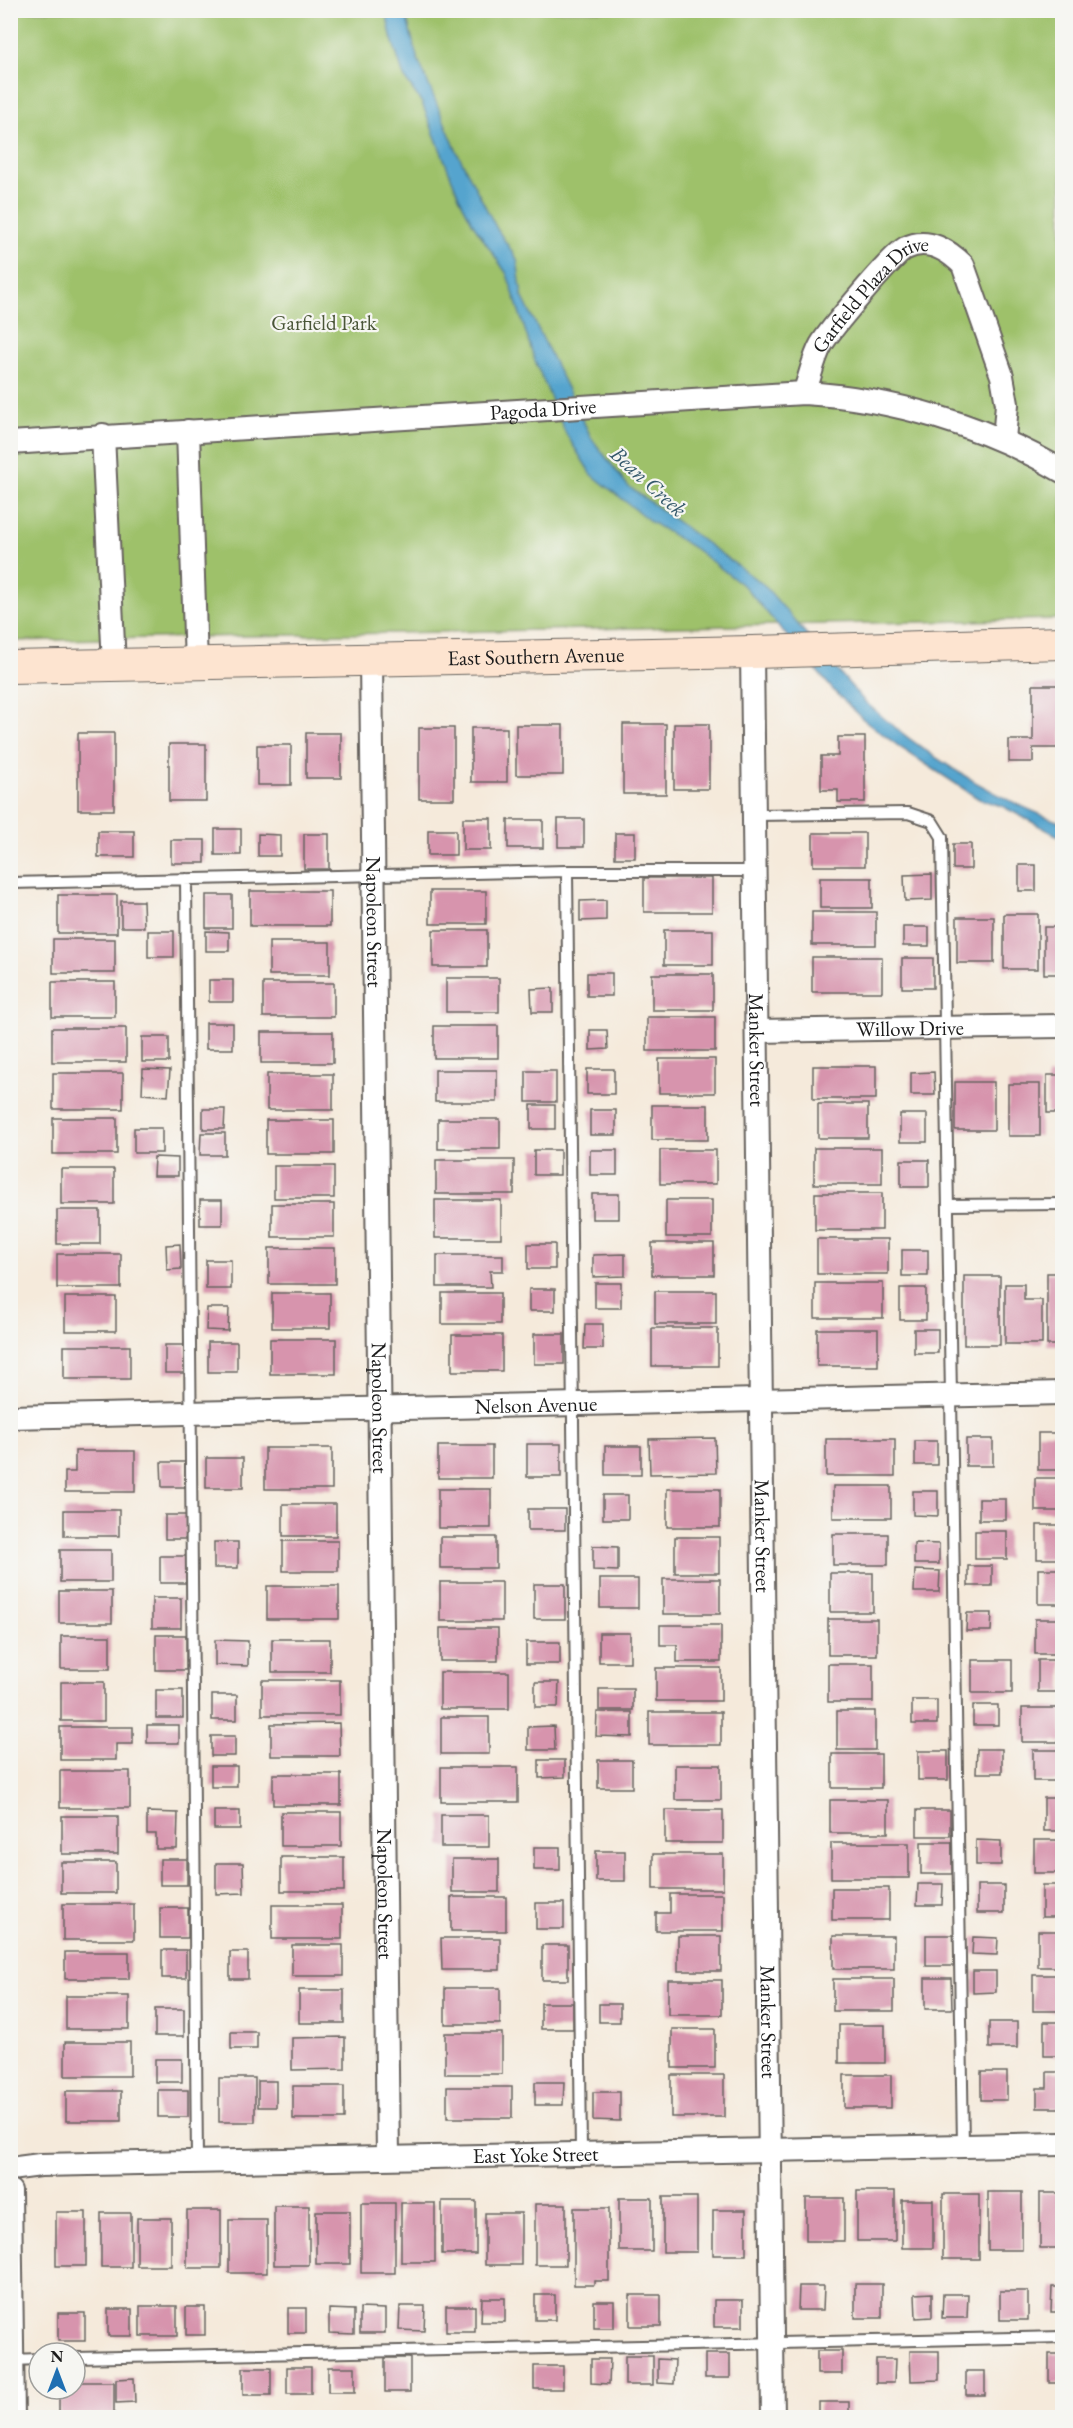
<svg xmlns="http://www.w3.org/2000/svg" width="1073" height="2428" font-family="'EB Garamond',serif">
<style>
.green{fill:#9ec16b;stroke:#5d6e44;stroke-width:1.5}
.water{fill:#54a4ce;stroke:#386075;stroke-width:1.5}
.building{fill:#d794ad}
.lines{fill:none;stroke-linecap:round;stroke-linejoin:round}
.lane-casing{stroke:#68645f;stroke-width:14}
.street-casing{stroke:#68645f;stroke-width:26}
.secondary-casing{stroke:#68645f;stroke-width:34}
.lane{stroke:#fff;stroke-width:10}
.street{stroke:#fff;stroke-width:22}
.secondary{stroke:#fde4d0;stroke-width:32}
.labels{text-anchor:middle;stroke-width:4.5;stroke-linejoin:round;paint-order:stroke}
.street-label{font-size:21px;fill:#1c1c1c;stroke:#f6f6f2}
.park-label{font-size:21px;fill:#4a5638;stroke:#f6f6f2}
.water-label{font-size:22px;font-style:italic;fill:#35596c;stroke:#f6f6f2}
</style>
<rect width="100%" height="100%" fill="#f6f6f2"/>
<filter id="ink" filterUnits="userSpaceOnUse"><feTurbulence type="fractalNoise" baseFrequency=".0167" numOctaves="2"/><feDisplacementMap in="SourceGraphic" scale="12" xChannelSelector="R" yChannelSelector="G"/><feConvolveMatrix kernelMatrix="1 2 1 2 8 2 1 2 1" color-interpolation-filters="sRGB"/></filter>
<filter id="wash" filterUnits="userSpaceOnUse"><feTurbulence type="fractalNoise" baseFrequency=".008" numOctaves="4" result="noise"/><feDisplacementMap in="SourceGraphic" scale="24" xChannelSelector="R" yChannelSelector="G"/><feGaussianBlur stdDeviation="1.35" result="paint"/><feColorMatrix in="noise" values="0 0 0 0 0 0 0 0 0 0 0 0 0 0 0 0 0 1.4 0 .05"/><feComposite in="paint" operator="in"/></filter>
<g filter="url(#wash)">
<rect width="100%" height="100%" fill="#f5eadb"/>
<!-- green -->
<path class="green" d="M10,11H1062V619L11,641Z"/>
<!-- water -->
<path class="water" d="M386,11H405L417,57L458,154L497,229L517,259L522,296L592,439L628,486L764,585L864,701C921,753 990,796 1062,823V838L1002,806L979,799L901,748L863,719L835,692L745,587L694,548L651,522L591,474L566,434L535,361L507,274L473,224L459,197L422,103L404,77L391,36Z"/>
<g id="blocks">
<!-- building -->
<path class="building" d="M1033,685H1062V748H1033V762H1009V740H1033Z
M623,724H666V794H623Z
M674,724H709V789H674Z
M516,725H563V775H516Z
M419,728H454V799H419Z
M471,728H507V782H471Z
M78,733H114V810H78Z
M306,733H341V778H306Z
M838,737H865V802H838V790H821V756H838Z
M169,744H206V801H169Z
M257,745H291V785H257Z
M463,818H491V850H463Z
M558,819H584V847H558Z
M508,820H543V848H508Z
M215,829H241V855H215Z
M428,830H456V855H428Z
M98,831H134V857H98Z
M615,833H635V858H615Z
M813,833H865V866H813Z
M258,834L280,835V856H258Z
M304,834H329V869H304Z
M171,840H205V863H171Z
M953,844H971V869H953Z
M1019,865H1036V891H1019Z
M932,874V900L905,901L904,875Z
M644,878H712V912H644Z
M820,878H872V908H820Z
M250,891H330V926H250Z
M430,891H486V924H430Z
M58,895H117V933H58Z
M206,895H232V928H206Z
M606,900V920L580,921V901Z
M121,901H143L144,927H121Z
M812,912H876V945H812Z
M1004,914H1038V969H1004Z
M957,917H994V963H957Z
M903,927H929V946H903Z
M1044,927H1062V974H1044Z
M433,930H487V967H433Z
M664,930H713V965H664Z
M148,931H174V957H148Z
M206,931L229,932V951H206Z
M53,939H115V973H53Z
M269,942H330V975H269Z
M812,957H882V992H812Z
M902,958H933V988H902Z
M587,973H612V996H587Z
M652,974H713V1010H652Z
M446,978H499V1012H446Z
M209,980H233V1002H209Z
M52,982H115V1017H52Z
M263,983H334V1017H263Z
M553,988V1012H532L531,989Z
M647,1017H715V1051H647Z
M206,1023H233V1049H206Z
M434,1026H498V1058H434Z
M52,1028H126V1062H52Z
M590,1030H607L608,1049L590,1050Z
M261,1032H333V1063H261Z
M142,1037H169V1062H142Z
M659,1059H715V1093H659Z
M813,1066H876V1099H813Z
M143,1069L170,1070L168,1096L142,1094Z
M587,1069H614V1094H587Z
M435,1070H497V1102H435Z
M526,1071H556V1102H526Z
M934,1072L935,1095H911V1073Z
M53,1073H123V1109H53Z
M267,1074H333V1110H267Z
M1047,1075H1062V1113H1047Z
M955,1082H994V1130H955Z
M1008,1084H1040V1136H1008Z
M818,1104H868V1138H818Z
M531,1105H555V1129H531Z
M652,1105H708V1140H652Z
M203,1109H225L224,1129H203Z
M590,1110H616V1135H590Z
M900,1114H927V1142H900Z
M53,1118H117V1154H53Z
M438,1119H500V1149H438Z
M266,1120H334V1154H266Z
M134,1128H162V1153H134Z
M201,1133H225V1155H200Z
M814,1148H882V1184H814Z
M534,1150H560V1175H534Z
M590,1150H617V1175H590Z
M660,1150H716V1184H660Z
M154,1157L178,1158V1176H153Z
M436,1160H514V1194H436Z
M901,1160H929V1187H901Z
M274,1166H334V1198H274Z
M61,1169H114V1204H61Z
M815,1193H882V1230H815Z
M592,1194H619V1219H592Z
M200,1200H222V1225H200Z
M435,1200H501V1238H435Z
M666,1200H712V1237H666Z
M272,1204H334V1237H272Z
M57,1210H100V1244H57Z
M817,1239H888V1274H817Z
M652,1243H714V1275H652Z
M180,1244L181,1269L167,1270L166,1245Z
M528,1244H555V1269H528Z
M269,1248H335V1284H269Z
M902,1250H928V1276H902Z
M57,1254H121V1288H57Z
M625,1254V1276L593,1277V1255Z
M437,1255H503V1271H490L491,1287H437Z
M206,1260H231V1289H206Z
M1047,1273H1062V1345H1047Z
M964,1276H1000V1345H964Z
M595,1283H621V1308H595Z
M815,1283H883V1318H815Z
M1005,1284H1024V1300H1042V1344H1005Z
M900,1288H926V1320H900Z
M529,1289H555V1311H529Z
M655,1291H716V1324H655Z
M272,1293H330V1328H272Z
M442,1293H500V1324H442Z
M65,1297H116V1331H65Z
M207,1308H229L228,1331L206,1330Z
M585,1324H603V1349H584Z
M652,1328H718V1366H652Z
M817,1329H878V1366H817Z
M914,1329H938V1353H914Z
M534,1334H564V1364H534Z
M452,1335H502V1371H452Z
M270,1339H336V1374H270Z
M208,1342H237V1372H208Z
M165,1345H186V1373H165Z
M64,1346H130V1379H64Z
M1038,1433H1062V1470H1038Z
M715,1438L716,1473L650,1474L649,1439Z
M826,1439H895V1476H826Z
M966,1439H993V1466H966Z
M915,1441H937V1465H915Z
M527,1444H561V1477H527Z
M438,1446H492V1478H438Z
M605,1446H641V1475H605Z
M265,1448H332V1489H265Z
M75,1451H135V1492H65V1472H75Z
M206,1458H243V1488H206Z
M161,1462H185V1487H162Z
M1035,1478H1062V1511H1035Z
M833,1486H891V1518H833Z
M438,1489H491V1528H438Z
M667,1489H720V1527H667Z
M913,1491H938V1516L913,1515Z
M603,1495H628V1519H603Z
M979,1499H1006V1520H979Z
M283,1504H336V1536H283Z
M528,1509H565V1530H528Z
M64,1510H119V1536H64Z
M165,1515H186V1539H165Z
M1037,1525H1062V1559H1037Z
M975,1531H1007V1559H975Z
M833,1534H888V1565H833Z
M440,1537H496V1568H440Z
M675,1537H719V1573H675Z
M283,1541H338V1571H283Z
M214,1542H238V1568H214Z
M914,1543L939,1544V1564H914Z
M593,1546L618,1547V1571L593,1570Z
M60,1550H111V1582H60Z
M160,1556H186V1583H160Z
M968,1566H992V1586H968Z
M1038,1569H1062V1604H1038Z
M915,1570L940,1571L939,1592H914Z
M830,1573H873V1612H830Z
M600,1579H638V1608H600Z
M663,1579H720V1614H663Z
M440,1582H502V1621H440Z
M534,1584H565V1619H534Z
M267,1586H339V1619H267Z
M59,1591H112V1623H59Z
M152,1598H181V1628H152Z
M967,1613H992L991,1631H966Z
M828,1619H877V1655H828Z
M1035,1619H1062V1654H1035Z
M660,1625H721V1662H677V1645H660Z
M440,1628H498V1661H440Z
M599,1633H630V1662H599Z
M156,1635H186V1670H156Z
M61,1636H110V1669H61Z
M272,1639H330V1672H272Z
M215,1640L248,1641V1666L215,1665Z
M526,1642H560V1664H526Z
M972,1660H1012V1693H972Z
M1038,1660H1062V1692H1038Z
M828,1664H873V1702H828Z
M656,1668H721V1701H656Z
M440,1672H509V1709H440Z
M262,1680H340V1715H262Z
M61,1682H104V1721H61Z
M535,1682H559L558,1707H535Z
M599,1689H633V1710H599Z
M156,1690H183V1718H156Z
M212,1695H237V1720H212Z
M912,1700H937V1724H912Z
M973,1705H998V1725H973Z
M1022,1708H1062V1742H1022Z
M837,1711H875V1750H837Z
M597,1712H632V1737L596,1736Z
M649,1712H721V1745H649Z
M441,1717H489V1754H441Z
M339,1723L340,1756H271V1724Z
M147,1725H179V1743H147Z
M554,1726L555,1750H528V1727Z
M60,1727H133V1744H116V1760H60Z
M211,1736H235V1756H211Z
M977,1749H1002V1773H976Z
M1033,1750H1062V1781H1033Z
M918,1751H948V1780H918Z
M832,1754H881V1788H832Z
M539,1760H565V1777L539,1778Z
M598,1760H632V1788H598Z
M675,1765H721V1800H675Z
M211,1766H237V1787H211Z
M441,1767H518V1802H441Z
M60,1771H130V1808H60Z
M273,1774H341V1805H273Z
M1044,1798H1062V1831H1044Z
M830,1800H888V1833H830Z
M665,1810H723V1843H665Z
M917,1810H950V1836H917Z
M214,1811H240V1829H214Z
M147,1812L178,1813L177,1849H156V1834H147Z
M281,1812H341V1846H281Z
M441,1815H489V1847H441Z
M62,1816H118V1854H62Z
M976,1840L1001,1841V1865H976Z
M1034,1840H1062V1873H1034Z
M921,1842H952V1874H921Z
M831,1843H909V1878H831Z
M534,1847H560V1870H534Z
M596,1851H625V1881H596Z
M653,1854H723V1889H653Z
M281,1857H344V1891H281Z
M160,1859H187V1885H160Z
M452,1859H499V1892H452Z
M61,1862H116V1893H61Z
M216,1863H243L244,1893L216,1894Z
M918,1884H943L942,1905H917Z
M977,1885H1004V1913H977Z
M1042,1885H1062V1917H1042Z
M832,1888H889V1920H832Z
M670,1894H723V1931H656V1913H670Z
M451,1897H506V1931H451Z
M536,1903H564V1929H536Z
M63,1904H134V1940H63Z
M272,1905H342V1939H272Z
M160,1908H188V1938H160Z
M1038,1931H1062V1967H1038Z
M926,1935H954V1966H926Z
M678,1936H721V1971H678Z
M833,1936H894V1969H833Z
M973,1937L998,1938L997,1955L972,1954Z
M441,1938H500V1970H442Z
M292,1945H343V1976H292Z
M542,1945H568V1980H542Z
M162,1950H186V1978H162Z
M65,1952H129V1979H65Z
M230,1952H248V1979H230Z
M973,1971H996V1992L973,1993Z
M1033,1975H1062V2011H1033Z
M925,1978H951L952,2009H925Z
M833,1979H894V2011H833Z
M668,1980H722V2015H668Z
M445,1988H500V2024H445Z
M299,1990H344V2023H299Z
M66,1996H129V2029H66Z
M541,2003H573V2029H541Z
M599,2004H620V2022H599Z
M155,2009H184V2036H155Z
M989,2022H1017V2048H989Z
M1044,2022H1062V2056H1044Z
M839,2025H885V2063H839Z
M672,2029H715V2068H672Z
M231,2032H257V2049H231Z
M445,2033H502V2074H445Z
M345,2037V2069L292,2070V2038Z
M65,2042H130V2076H65Z
M155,2059H182V2082H155Z
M981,2072H1007V2100H981Z
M1047,2072H1062V2108H1037V2088H1047Z
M671,2075H724V2117H671Z
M844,2075H891V2108H844Z
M219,2078H255V2122H219Z
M258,2081H276V2107H258Z
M535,2082H564L563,2105H535Z
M293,2086H344V2119H293Z
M447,2087H512V2118H447Z
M158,2090H188V2117H158Z
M66,2091H121V2121H66Z
M593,2092H620V2121L593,2120Z
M857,2191H895V2241H857Z
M988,2192H1022V2250H988Z
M1040,2193H1062V2248H1040Z
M943,2194H979V2259H943Z
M663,2197H697V2252H663Z
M619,2198H652V2251H619Z
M806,2198H844V2241H806Z
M902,2200H933V2248H902Z
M442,2201H476V2254H442Z
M361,2203H395V2273H361Z
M401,2203H435V2262H401Z
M535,2204H566V2265H535Z
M274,2206H309V2265H274Z
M574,2208H609V2281H594V2285H574Z
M187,2210H221V2268H187Z
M713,2210H746V2255H713Z
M316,2211H350V2264H316Z
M56,2212H86V2266H56Z
M101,2213H131V2267H101Z
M485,2213H521V2265H485Z
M137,2218H171V2266H137Z
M229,2220H267V2273H229Z
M855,2284H882V2318H855Z
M799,2286H824L823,2310H798Z
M1052,2287H1062V2312H1051Z
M1000,2291H1028V2320H1000Z
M932,2293V2317L916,2318L915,2294Z
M943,2294H968L967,2318H942Z
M535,2295H555V2320H535Z
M630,2295H661V2326H630Z
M482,2298H505V2322H481Z
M714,2300H743V2327H714Z
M594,2301H614V2328H594Z
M140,2306H177V2336H140Z
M400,2306H425L424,2331L399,2330Z
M446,2306H475V2332H446Z
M186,2307H205V2335H186Z
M288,2308H306V2333H288Z
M360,2308L385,2309V2333H360Z
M108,2309H132V2336H108Z
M329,2309L354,2310V2334L329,2333Z
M58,2313H85V2341H58Z
M817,2351H842V2374H817Z
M910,2351H939V2380L911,2381Z
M705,2354H730V2378H705Z
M1049,2354H1062V2383H1049Z
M625,2356H653V2385H625Z
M385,2358H410V2392H385Z
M591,2359H610L609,2384L591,2383Z
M658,2359L675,2360L674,2384L658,2383Z
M876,2359H895L894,2383H876Z
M534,2366H563V2389H534Z
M287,2367H311V2394H287Z
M328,2367H355V2392H328Z
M243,2368H271V2395H243Z
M966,2371H985V2395H966Z
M134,2378L135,2402L116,2403V2379Z
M75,2382H114V2415H59V2389H75Z
M819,2402H849V2418H819Z
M901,2415H937V2418H901Z
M946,2415H980V2418H946Z"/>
</g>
</g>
<g filter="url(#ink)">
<use href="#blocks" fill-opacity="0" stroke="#68645f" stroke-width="1.5"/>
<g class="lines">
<!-- lane casing -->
<g class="lane-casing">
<path id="lane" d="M754,815L908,813L932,821L942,837L963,2145
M186,879L197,2161
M10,883L567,871
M948,1205L1062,1204
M581,2153L567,871H755
M75,2358L1062,2337
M12,2360L39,2359"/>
</g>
<!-- street casing -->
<g class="street-casing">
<g id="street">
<path id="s1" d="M804,393C810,378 813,359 821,345C829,331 894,253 906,248C928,237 949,251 963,265L1002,376L1007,404L1004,440"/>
<path d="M188,431L196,664"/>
<path d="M103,435L114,665"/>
<path id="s2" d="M10,443L804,393C891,398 987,426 1062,471"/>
<path id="s3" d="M752,652L773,2418"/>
<path id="s4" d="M371,660L388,2157"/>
<path id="s5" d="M757,1031L1062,1026"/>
<path id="s6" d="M10,1417L1062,1393"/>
<path id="s7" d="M10,2169L40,2165L1062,2144"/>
<path d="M10,2191L13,2418"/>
</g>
</g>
<!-- secondary casing -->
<g class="secondary-casing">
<g id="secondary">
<path id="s8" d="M10,667L752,652L1062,643"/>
</g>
</g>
<!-- lane -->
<use href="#lane" class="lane"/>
<!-- street -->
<use href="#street" class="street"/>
<!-- secondary -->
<use href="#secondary" class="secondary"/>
</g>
</g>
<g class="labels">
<!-- street labels -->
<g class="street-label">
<text dy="7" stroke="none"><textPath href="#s1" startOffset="124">Garfield Plaza Drive</textPath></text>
<text dy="7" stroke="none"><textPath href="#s2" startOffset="534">Pagoda Drive</textPath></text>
<text dy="7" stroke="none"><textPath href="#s8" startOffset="526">East Southern Avenue</textPath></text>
<text dy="7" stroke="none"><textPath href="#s4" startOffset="262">Napoleon Street</textPath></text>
<text dy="7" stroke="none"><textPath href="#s5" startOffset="153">Willow Drive</textPath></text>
<text dy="7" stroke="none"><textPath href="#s3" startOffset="398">Manker Street</textPath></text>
<text dy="7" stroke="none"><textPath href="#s6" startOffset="526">Nelson Avenue</textPath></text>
<text dy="7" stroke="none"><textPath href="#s4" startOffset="748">Napoleon Street</textPath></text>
<text dy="7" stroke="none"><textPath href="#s3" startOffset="884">Manker Street</textPath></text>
<text dy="7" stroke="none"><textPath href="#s4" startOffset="1234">Napoleon Street</textPath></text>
<text dy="7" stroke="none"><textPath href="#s3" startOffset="1370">Manker Street</textPath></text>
<text dy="7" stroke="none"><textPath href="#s7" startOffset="526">East Yoke Street</textPath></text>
</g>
<!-- park labels -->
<g class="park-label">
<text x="324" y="330">Garfield Park</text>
</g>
<!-- water labels -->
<g class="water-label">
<text transform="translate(649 481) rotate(42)" y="8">Bean Creek</text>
</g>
</g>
<!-- margin -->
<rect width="1073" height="2428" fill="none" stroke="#f6f6f2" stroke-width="36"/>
<!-- north arrow -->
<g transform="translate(57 2371)"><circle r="28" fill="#f6f6f2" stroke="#9f9f9c" stroke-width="1.5"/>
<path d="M0-4.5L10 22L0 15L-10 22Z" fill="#1f6fb2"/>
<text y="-9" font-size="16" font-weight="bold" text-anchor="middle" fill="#1c1c1c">N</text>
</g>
</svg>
